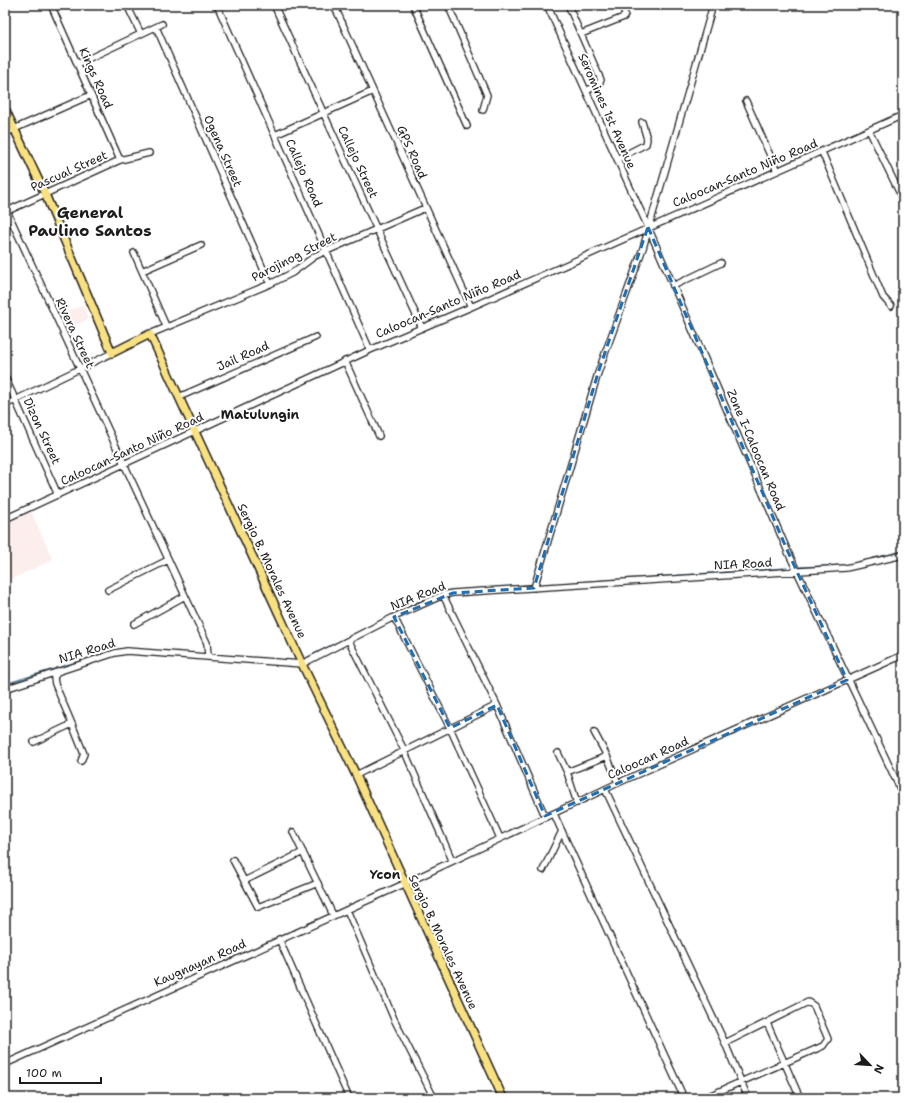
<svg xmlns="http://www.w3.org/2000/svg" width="908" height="1103" font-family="'Shantell Sans',sans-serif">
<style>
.built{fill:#fdeeee}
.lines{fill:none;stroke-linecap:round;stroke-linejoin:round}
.stream{stroke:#678ba1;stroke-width:1.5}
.minor-casing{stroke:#1c1c1c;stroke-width:8}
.major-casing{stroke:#1c1c1c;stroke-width:10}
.minor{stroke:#fff;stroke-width:5.5}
.major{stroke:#f9e181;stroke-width:7}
.marked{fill:none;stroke:#1f6fb2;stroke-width:3;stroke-dasharray:8 5;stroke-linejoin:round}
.labels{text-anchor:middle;stroke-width:4;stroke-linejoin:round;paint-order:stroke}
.street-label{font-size:12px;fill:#1c1c1c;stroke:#fff}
.neighbourhood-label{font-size:13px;font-weight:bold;fill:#1c1c1c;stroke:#fff}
.district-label{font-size:16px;font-weight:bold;fill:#1c1c1c;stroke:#fff}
</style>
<rect width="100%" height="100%" fill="#fff"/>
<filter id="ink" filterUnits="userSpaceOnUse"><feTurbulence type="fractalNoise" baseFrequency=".025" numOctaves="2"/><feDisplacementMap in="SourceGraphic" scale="8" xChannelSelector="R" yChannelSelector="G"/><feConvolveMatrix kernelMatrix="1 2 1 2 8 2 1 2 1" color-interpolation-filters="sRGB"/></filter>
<g filter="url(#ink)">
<!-- built -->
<path class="built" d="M83,305L89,319L63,330L57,316Z
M31,511L53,560L7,581L5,576V523Z"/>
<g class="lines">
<!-- stream -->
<path class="stream" d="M860,562L903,551
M800,567L848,565
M563,583L787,568
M114,651L128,648
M306,658L440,591L518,586
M5,684L106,653"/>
<!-- minor casing -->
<g class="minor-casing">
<path id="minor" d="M51,5L120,160
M127,5L141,34
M217,5L370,350
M274,5L422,328
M334,5L471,307
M413,5L467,126
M448,5L487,95L483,110
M547,5L648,227L788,552L903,795
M568,5L601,80L598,85L586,91
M156,27L270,284
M581,34L624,17L625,14L621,5
M77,64L162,24
M746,101L777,171
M869,130L903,200
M5,133L91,95
M275,135L373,91
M822,152L883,297L891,306
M617,159L646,144L647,139L642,122
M7,211L207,643L208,656
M5,212L120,160L149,153
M134,253L166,326
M142,271L201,245
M673,286L721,263
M150,334L270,284L292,273L315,256L425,208
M345,361L379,436
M5,377L58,495
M179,397L316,337
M5,405L112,353
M5,519L370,350L471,307L903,115
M534,588L598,373L643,248L713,5
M108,590L168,560
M443,595L497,705L545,816
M394,617L450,728L500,838
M134,624L185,596
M349,641L404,750L452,860
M5,689L115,653L127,651L302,664L394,617L443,595L453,593L846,568L903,555
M72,724L84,754L81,761
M594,732L607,756L618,783
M34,742L72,724L55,684L54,678L58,671
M558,753L567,772
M356,775L497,705
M605,789L725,1043L748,1098
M577,803L567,772L607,756
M554,814L684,1098
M293,832L333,915
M233,860L258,907L318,883
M543,870L562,831
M244,881L303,852
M347,910L394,1019L434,1098
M279,939L349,1098
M767,1023L800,1098
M5,1064L404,884L618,783L903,655
M704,1098L823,1046L828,1039L814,1006L808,1002L725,1043"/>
</g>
<!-- major casing -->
<g class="major-casing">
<path id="major" d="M5,109L45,194L112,353L150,334L302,664L356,775L503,1098"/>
</g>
<!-- minor -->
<use href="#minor" class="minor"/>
<!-- major -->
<use href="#major" class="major"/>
</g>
</g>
<!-- marked area -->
<path class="marked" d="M648,227L788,552L847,680L545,816L497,705L450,728L394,617L453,593L534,588L598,373Z"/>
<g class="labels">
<!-- street labels -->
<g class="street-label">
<text transform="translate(96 78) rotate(66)" y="4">Kings Road</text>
<text transform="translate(607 111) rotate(66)" y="4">Seromines 1st Avenue</text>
<text transform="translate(223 151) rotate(66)" y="4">Ogena Street</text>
<text transform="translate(412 152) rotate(66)" y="4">GPS Road</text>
<text transform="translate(358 162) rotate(65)" y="4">Callejo Street</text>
<text transform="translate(69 171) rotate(-24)" y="4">Pascual Street</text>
<text transform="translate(304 173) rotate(66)" y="4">Callejo Road</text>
<text transform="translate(745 173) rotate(-23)" y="4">Caloocan-Santo Niño Road</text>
<text transform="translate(294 257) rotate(-27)" y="4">Parojinog Street</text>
<text transform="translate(448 304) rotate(-23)" y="4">Caloocan-Santo Niño Road</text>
<text transform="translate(75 333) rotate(65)" y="4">Rivera Street</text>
<text transform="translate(243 356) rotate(-24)" y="4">Jail Road</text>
<text transform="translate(42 431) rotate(65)" y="4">Dizon Street</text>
<text transform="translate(132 449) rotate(-25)" y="4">Caloocan-Santo Niño Road</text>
<text transform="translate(756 450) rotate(67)" y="4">Zone I-Caloocan Road</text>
<text transform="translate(743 564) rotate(-3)" y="4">NIA Road</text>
<text transform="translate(272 571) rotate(65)" y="4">Sergio B. Morales Avenue</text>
<text transform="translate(418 596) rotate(-22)" y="4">NIA Road</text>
<text transform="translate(87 651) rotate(-17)" y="4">NIA Road</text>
<text transform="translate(648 758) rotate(-24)" y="4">Caloocan Road</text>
<text transform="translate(443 942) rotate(65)" y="4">Sergio B. Morales Avenue</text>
<text transform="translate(200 963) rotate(-24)" y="4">Kaugnayan Road</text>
</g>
<!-- neighbourhood labels -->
<g class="neighbourhood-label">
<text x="260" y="419">Matulungin</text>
<text x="385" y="879">Ycon</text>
</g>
<!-- district labels -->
<g class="district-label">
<text x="90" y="218">General<tspan x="90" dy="18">Paulino Santos</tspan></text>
</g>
</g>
<!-- margin -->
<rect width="908" height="1103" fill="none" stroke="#fff" stroke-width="20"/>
<rect x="10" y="10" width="888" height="1083" fill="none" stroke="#1c1c1c" stroke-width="1.5" filter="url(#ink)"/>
<!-- north arrow -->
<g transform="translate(870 1065) rotate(115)" stroke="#ffffff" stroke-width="3" paint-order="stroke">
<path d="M0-3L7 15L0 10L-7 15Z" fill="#1c1c1c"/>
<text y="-6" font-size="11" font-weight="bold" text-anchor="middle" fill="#1c1c1c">N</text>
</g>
<!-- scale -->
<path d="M20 1077v6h81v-6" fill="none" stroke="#1c1c1c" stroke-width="2"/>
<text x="26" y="1077" font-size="12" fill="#1c1c1c" stroke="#ffffff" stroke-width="3" paint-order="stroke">100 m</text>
</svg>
